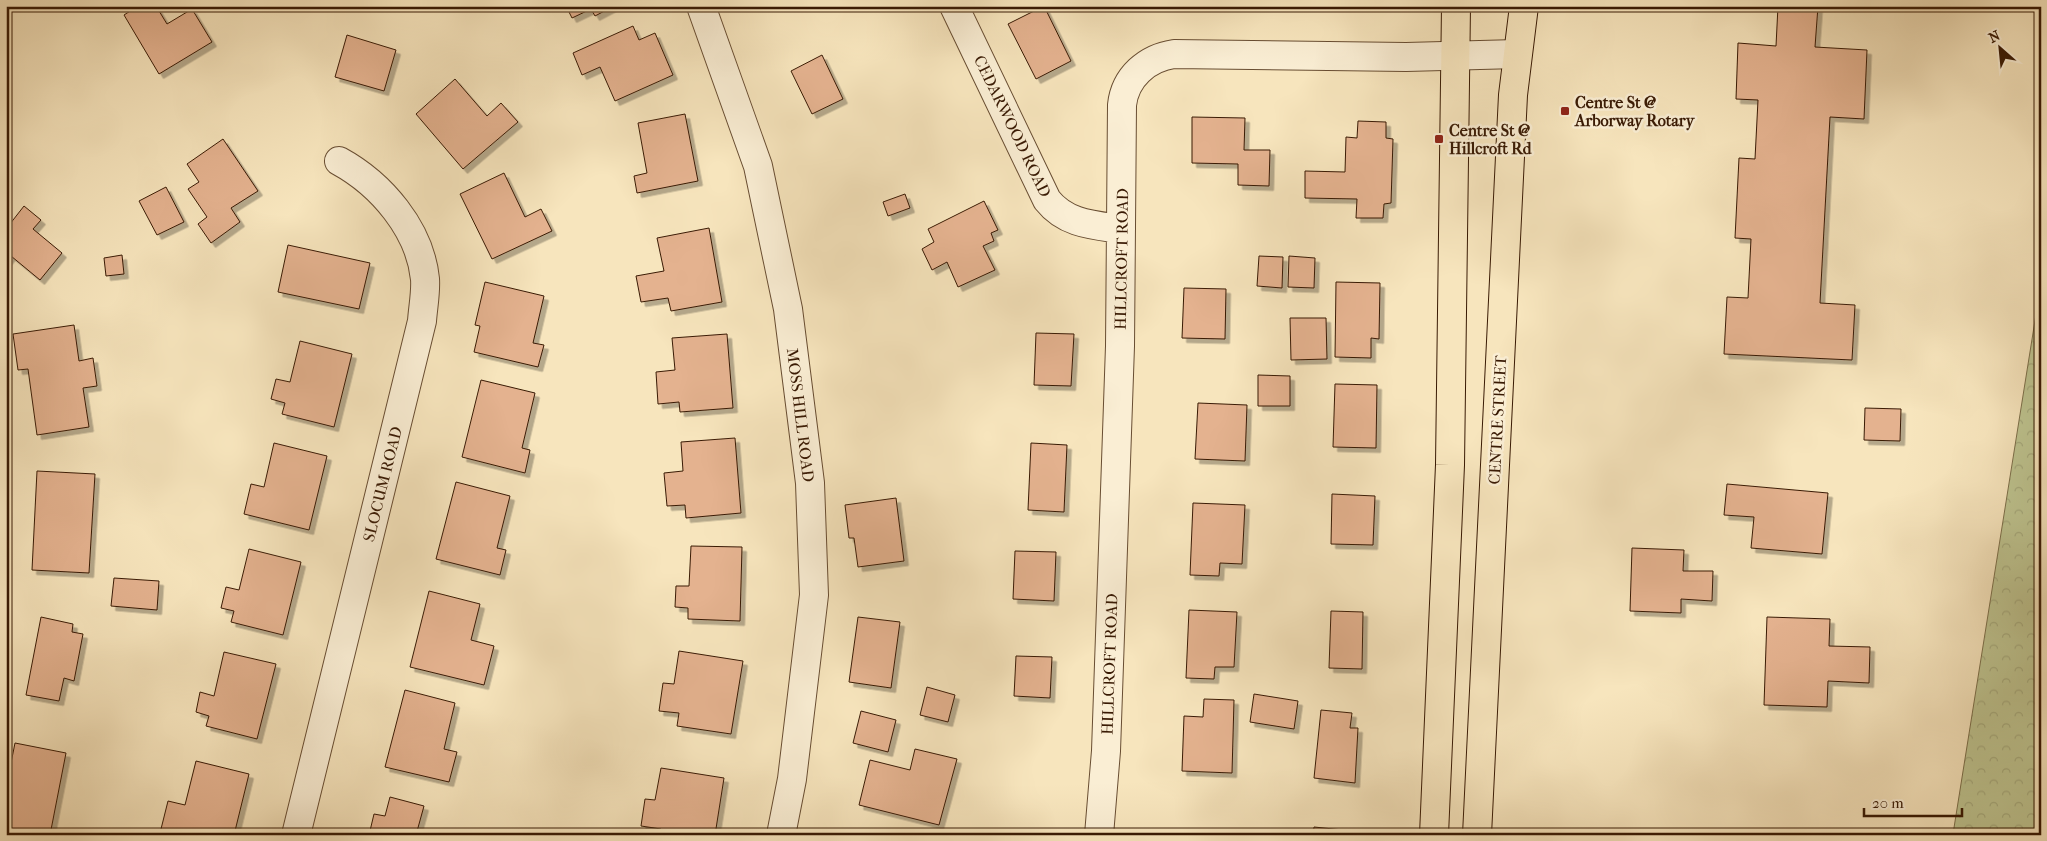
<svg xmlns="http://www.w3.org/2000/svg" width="2047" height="841" font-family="'IM FELL French Canon',serif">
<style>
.park{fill:url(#park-crowns);stroke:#7c6f4a}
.building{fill:#e4b28f;stroke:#391a04;filter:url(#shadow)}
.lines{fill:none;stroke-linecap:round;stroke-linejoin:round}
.minor-casing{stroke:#684d32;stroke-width:30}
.trunk-casing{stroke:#391a04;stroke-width:30}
.minor{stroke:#faeed4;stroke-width:28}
.trunk{stroke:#f7e5bd;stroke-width:28}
.poi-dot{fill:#8f2418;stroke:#faeed4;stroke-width:2}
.labels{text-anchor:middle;stroke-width:5;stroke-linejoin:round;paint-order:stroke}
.poi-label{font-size:16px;font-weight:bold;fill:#391a04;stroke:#faeed4;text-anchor:start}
.street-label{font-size:16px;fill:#391a04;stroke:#faeed4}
</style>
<defs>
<pattern id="park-crowns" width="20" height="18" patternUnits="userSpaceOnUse" patternTransform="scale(1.25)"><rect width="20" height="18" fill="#bec490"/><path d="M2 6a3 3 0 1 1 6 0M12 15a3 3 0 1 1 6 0" fill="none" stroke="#a4a87b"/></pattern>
<filter id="shadow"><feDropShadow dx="4.5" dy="4.5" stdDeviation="0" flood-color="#0004"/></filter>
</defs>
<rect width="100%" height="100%" fill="#f7e5bd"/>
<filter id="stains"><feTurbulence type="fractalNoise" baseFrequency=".004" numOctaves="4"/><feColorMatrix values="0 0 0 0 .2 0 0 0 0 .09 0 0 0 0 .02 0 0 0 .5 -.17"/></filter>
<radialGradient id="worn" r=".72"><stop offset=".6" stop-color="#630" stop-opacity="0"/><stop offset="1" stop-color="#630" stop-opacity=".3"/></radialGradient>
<!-- park -->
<path class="park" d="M2041,283V835L1953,834Z"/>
<!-- building -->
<path class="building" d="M138,6H156L167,24L192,9L212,42L159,74L124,15Z
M566,6H614L595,16L591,9L572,18Z
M1044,6L1071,61L1036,79L1008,24Z
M1778,6H1818L1815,47L1867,50L1864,119L1830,117L1820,303L1855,305L1852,360L1724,354L1727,297L1748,298L1751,239L1735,238L1739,158L1755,159L1758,100L1736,99L1738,43L1776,46Z
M633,26L639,40L655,33L673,75L615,101L600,67L582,75L573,53Z
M347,35L396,50L384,91L335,77Z
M822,55L843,99L812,114L791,71Z
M455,79L487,116L501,103L518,122L463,169L416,114Z
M685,114L698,181L637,193L634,176L647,173L638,123Z
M1192,117L1245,118L1244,150H1270L1269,186L1238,185V164L1192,163Z
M1358,121L1386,122V138L1393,139L1391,203L1384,204L1383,218H1356L1357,199L1305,198V171L1345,172L1346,137L1357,138Z
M223,139L258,191L231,208L240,222L211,243L198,224L207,217L188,189L199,182L187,164Z
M504,173L525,217L541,209L552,231L492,259L460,194Z
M166,187L184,222L157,235L139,201Z
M905,194L910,208L888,216L883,202Z
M984,201L998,230L991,233L994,241L983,246L995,270L958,287L947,262L932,270L922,249L934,242L928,229Z
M24,206L41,220L33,229L62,253L40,280L11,256L6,262V229Z
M709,228L722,302L671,311L668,298L641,302L636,276L664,271L657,238Z
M288,245L370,263L359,309L278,292Z
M122,255L124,274L106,276L104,258Z
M1259,256L1283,257L1282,288L1257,286Z
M1289,256L1315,258L1314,288L1288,287Z
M485,282L544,296L533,343L544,345L538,367L474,352L480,326L475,325Z
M1336,282L1380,283L1379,339L1371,338V358L1335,357Z
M1184,288L1226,289L1225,339L1182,338Z
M1290,318H1326L1327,359L1291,360Z
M74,325L79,361L93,358L97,386L83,388L89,427L37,435L28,369L18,370L13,334Z
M1036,333L1074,334L1071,386L1034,385Z
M727,334L733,408L680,412L679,402L658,404L656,372L675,370L672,338Z
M300,341L352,354L334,427L282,414L285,403L271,399L276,379L290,382Z
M1258,375L1290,376V406H1258Z
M481,380L535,393L522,448L530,450L525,473L462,457Z
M1335,384L1377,385L1376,448L1333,447Z
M1198,403L1247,405L1245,461L1195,459Z
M1865,408L1901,409L1900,441L1864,440Z
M735,438L741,513L686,518L685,505L667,506L664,473L683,471L681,442Z
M274,443L327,456L309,530L244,514L251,484L264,487Z
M1031,443L1067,445L1064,512L1028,510Z
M37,471L95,474L89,573L32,570Z
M456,482L510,496L497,548L506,550L500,575L436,559Z
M1727,484L1828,493L1822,554L1751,548L1754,517L1724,515Z
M1332,494L1375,496L1373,545L1331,544Z
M896,498L904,561L858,567L854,538H849L845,505Z
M1193,503L1245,505L1242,564L1220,563L1219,576L1190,575Z
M691,546L742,547L740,621L688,619V608L675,607L676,586H689Z
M1632,548L1684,550L1683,571H1713L1712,601L1681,599V613L1630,611Z
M249,549L301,562L283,635L231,622L234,611L221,608L226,587L239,590Z
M1015,551L1056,552L1054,601L1013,599Z
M114,578L159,581L157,610L111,606Z
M429,591L480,604L471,640L494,646L484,685L410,667Z
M1189,610L1237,612L1234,667H1215L1214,679L1186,678Z
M1331,611L1363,612L1362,669L1329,668Z
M41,617L73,624L72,632L83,634L74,681L64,678L59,701L26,695Z
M858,617L900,622L891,688L849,682Z
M1767,617L1830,619L1829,646L1870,647L1869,683L1828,681L1827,707L1764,705Z
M679,651L743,661L731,734L677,726L679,713L659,711L663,683L674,684Z
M224,652L276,664L257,739L206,726L209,716L196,712L200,692L214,696Z
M1016,656L1052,657L1050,698L1014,696Z
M927,687L955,695L948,722L920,715Z
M405,690L455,703L444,749L457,752L449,782L385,767Z
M1254,694L1298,701L1294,729L1250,722Z
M1204,699L1234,700L1232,773L1182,771L1184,716L1203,717Z
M1321,710L1352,713L1350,728H1358L1355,783L1314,778Z
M861,711L896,720L888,752L853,743Z
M15,743L66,753L50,835H27L6,831V788Z
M915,749L957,759L939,825L859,805L870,760L910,770Z
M196,761L249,774L234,835L160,833L168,801L185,805Z
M661,768L724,778L715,835H660L661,829L641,826L645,799L655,800Z
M390,797L424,806L416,835H369L374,814L385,816Z
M1314,827L1353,831V835H1313Z"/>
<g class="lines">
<!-- minor casing -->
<g class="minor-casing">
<path id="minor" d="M701,6L758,166L788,309L810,483L814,595L792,779L781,835
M954,6L1047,200C1066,224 1093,225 1121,229
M296,835L422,321C423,307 426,292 425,279C420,229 381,184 339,161
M1099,835L1106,751L1120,346L1122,105C1125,77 1147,58 1174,54L1406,57L1517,54"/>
</g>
<!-- trunk casing -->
<g class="trunk-casing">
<path id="trunk" d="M1434,835L1450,465L1456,6
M1477,835L1513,95L1524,6"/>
</g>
<!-- minor -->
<use href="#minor" class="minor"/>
<!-- trunk -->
<use href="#trunk" class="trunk"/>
</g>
<!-- markers -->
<g class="poi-dot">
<rect x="1560" y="106" width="10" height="10" rx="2.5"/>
<rect x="1434" y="134" width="10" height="10" rx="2.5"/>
</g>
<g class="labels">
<!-- poi labels -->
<g class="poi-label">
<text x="1575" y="108">Centre St @<tspan x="1575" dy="18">Arborway Rotary</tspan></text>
<text x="1449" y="136">Centre St @<tspan x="1449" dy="18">Hillcroft Rd</tspan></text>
</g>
<!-- street labels -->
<g class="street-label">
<text transform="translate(1013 126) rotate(64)" y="6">CEDARWOOD ROAD</text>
<text transform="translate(1121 259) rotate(-89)" y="6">HILLCROFT ROAD</text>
<text transform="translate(801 415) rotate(83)" y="6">MOSS HILL ROAD</text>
<text transform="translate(1497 420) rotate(-87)" y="6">CENTRE STREET</text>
<text transform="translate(382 484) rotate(-76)" y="6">SLOCUM ROAD</text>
<text transform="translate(1109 664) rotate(-88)" y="6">HILLCROFT ROAD</text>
</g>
</g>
<!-- margin -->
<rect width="2047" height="841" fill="none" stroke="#f7e5bd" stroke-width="25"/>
<rect x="8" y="8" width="2032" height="826" fill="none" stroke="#391a04" stroke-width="2.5"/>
<rect x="12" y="12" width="2022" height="816" fill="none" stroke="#391a04"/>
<!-- north arrow -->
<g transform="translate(2000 48) rotate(333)" stroke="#faeed4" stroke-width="4" paint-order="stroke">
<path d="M0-4L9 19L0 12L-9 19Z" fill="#391a04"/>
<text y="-8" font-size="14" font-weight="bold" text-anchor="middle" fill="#391a04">N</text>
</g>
<!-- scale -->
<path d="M1864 808v8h98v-8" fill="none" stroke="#391a04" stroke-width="2.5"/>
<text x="1872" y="808" font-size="15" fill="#391a04" stroke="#faeed4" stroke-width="4" paint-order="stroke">20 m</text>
<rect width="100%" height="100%" filter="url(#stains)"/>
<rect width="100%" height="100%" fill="url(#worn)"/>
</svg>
